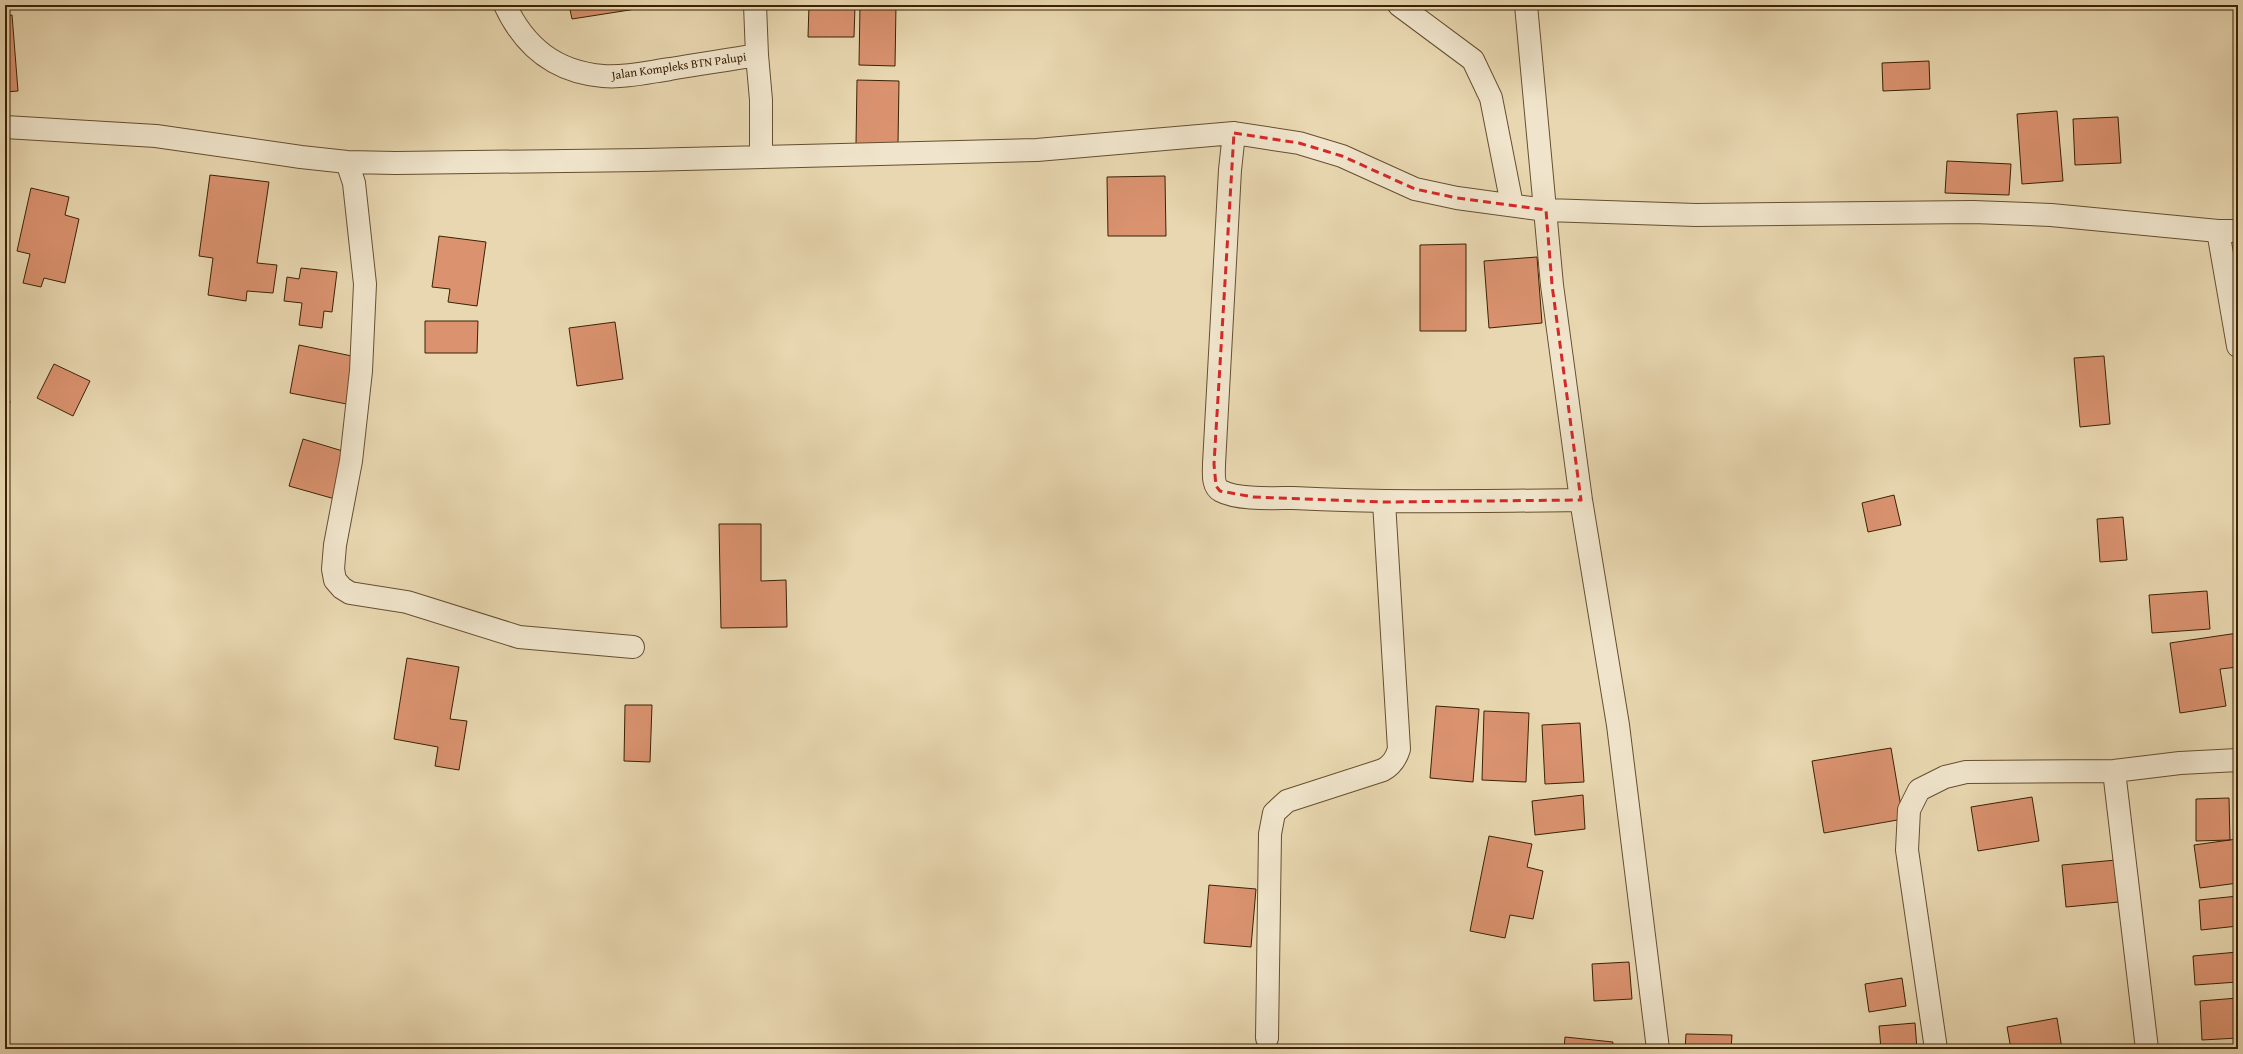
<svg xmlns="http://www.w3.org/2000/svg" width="2243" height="1054" font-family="'Gentium Book Plus',serif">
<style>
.building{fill:#da926f;stroke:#3b2204}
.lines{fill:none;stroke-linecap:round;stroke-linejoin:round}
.minor-casing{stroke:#664f2f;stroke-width:24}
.minor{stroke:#f0e5cc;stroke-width:22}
.marked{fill:none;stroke:#d62828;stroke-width:3;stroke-dasharray:8 5;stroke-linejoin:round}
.labels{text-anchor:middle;stroke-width:3;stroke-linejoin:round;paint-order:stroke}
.street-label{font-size:12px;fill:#3b2204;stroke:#f0e5cc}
</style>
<rect width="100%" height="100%" fill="#e8d7b0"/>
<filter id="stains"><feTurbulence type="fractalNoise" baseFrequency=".005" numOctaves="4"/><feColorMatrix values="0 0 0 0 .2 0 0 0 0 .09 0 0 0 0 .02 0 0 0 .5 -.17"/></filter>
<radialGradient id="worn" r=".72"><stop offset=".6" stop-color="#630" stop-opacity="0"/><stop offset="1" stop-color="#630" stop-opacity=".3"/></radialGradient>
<!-- building -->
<path class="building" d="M569,5H655V6L572,19Z
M809,5H855L854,37H808Z
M860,5H896L895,66L859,65Z
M12,15L18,91L5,92V16Z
M1929,61L1930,89L1883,91L1882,63Z
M857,80L899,81L898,144H856Z
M2057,111L2063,181L2022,184L2017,114Z
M2118,117L2121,163L2075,165L2073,119Z
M1947,161L2011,164L2009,195L1945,193Z
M210,175L269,182L257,263L277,265L273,293L247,291L246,301L208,295L213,258L199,256Z
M1165,176L1166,236H1108L1107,177Z
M31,188L69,197L65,215L79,219L65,283L44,278L41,287L23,283L30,254L17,251Z
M439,236L486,242L477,306L448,302L450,289L432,287Z
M1466,244V331H1420V245Z
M1537,257L1542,323L1489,328L1484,261Z
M301,268L337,272L332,312L324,311L322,328L299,325L302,303L284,301L287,277L299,279Z
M425,321H478L477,353H425Z
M615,322L623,379L577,386L569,328Z
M299,345L366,359L357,406L290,393Z
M2104,356L2110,424L2080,427L2074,358Z
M54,364L90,381L73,416L37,398Z
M5,401H10L6,430H5Z
M303,439L356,455L342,501L289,486Z
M1894,495L1901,525L1868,532L1862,503Z
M2123,517L2127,560L2100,562L2097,519Z
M719,524H761V581L786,580L787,627L721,628Z
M2207,591L2210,629L2152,633L2149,595Z
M2238,633V667L2220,669L2226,706L2180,713L2170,643Z
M407,658L459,667L450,719L467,721L459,770L435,766L438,747L394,739Z
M625,705H652L650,762L624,761Z
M1436,706L1479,709L1473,782L1430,778Z
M1484,711L1529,713L1526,782L1482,780Z
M1580,723L1584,782L1545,784L1542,725Z
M1891,748L1903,819L1824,833L1812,761Z
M1583,795L1585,829L1535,835L1532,801Z
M2032,797L2039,841L1978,851L1971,807Z
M2229,798L2230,840L2196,841V799Z
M1489,836L1532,844L1527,867L1543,871L1533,919L1510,915L1505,938L1470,931Z
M2237,839L2238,883L2200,888L2194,845Z
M2116,860L2119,902L2066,907L2062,865Z
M1209,885L1256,889L1251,947L1204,943Z
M2238,896V926L2201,930L2199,900Z
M2238,952V982L2195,985L2193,956Z
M1629,962L1632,999L1594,1001L1592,964Z
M1902,978L1906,1006L1869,1012L1865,984Z
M2238,998V1038L2202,1040L2200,1001Z
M2057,1018L2062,1049H2011L2007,1027Z
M1915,1023L1917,1049H1881L1879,1026Z
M1686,1034L1732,1035L1731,1049H1685Z
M1565,1037L1613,1042L1612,1049H1564Z"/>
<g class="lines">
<!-- minor casing -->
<g class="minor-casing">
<path id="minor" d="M505,5C525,48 556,72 603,76C624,78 649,72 670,69C699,64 728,60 757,55L761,100V156
M755,5L757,55
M1399,5L1473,60L1491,98L1512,205
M1526,5L1552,285L1581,500L1618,725L1658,1049
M5,127L156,136L301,157L347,162L396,163L644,160L1037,150L1234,133L1299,143L1342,156L1415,189L1457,198L1546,210L1696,215L1973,212L2051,215L2218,231H2238
M1234,133L1230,170L1214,464C1214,473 1212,486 1221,491C1238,500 1274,498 1293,498C1389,503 1485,501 1581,500
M347,162L354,183L365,284L361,371L351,461L335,545L333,569L335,580L342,588L350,593L407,602L519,637L633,647
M2218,231L2238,346
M2114,771L2147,1049
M1267,1038L1270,834L1274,813L1287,801L1383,770C1392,765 1396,759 1399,749L1384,502
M1936,1049L1907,850L1909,810L1919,790L1945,777L1966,772L2114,771L2180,763L2238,760"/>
</g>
<!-- minor -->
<use href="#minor" class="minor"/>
</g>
<!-- marked area -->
<path class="marked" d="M1234,133L1299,143L1342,156L1415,189L1457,198L1546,210L1552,285L1581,500L1384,502L1253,497L1220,491L1216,486L1214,464Z"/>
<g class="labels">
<!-- street labels -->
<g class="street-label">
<text transform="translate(679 66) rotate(-8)" y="4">Jalan Kompleks BTN Palupi</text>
</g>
</g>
<!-- margin -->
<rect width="2243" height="1054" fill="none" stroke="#e8d7b0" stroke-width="20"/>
<rect x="6" y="6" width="2231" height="1042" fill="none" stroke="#3b2204" stroke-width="2"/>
<rect x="10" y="10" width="2223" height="1034" fill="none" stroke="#3b2204"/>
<rect width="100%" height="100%" filter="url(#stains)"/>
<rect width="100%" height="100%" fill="url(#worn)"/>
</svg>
